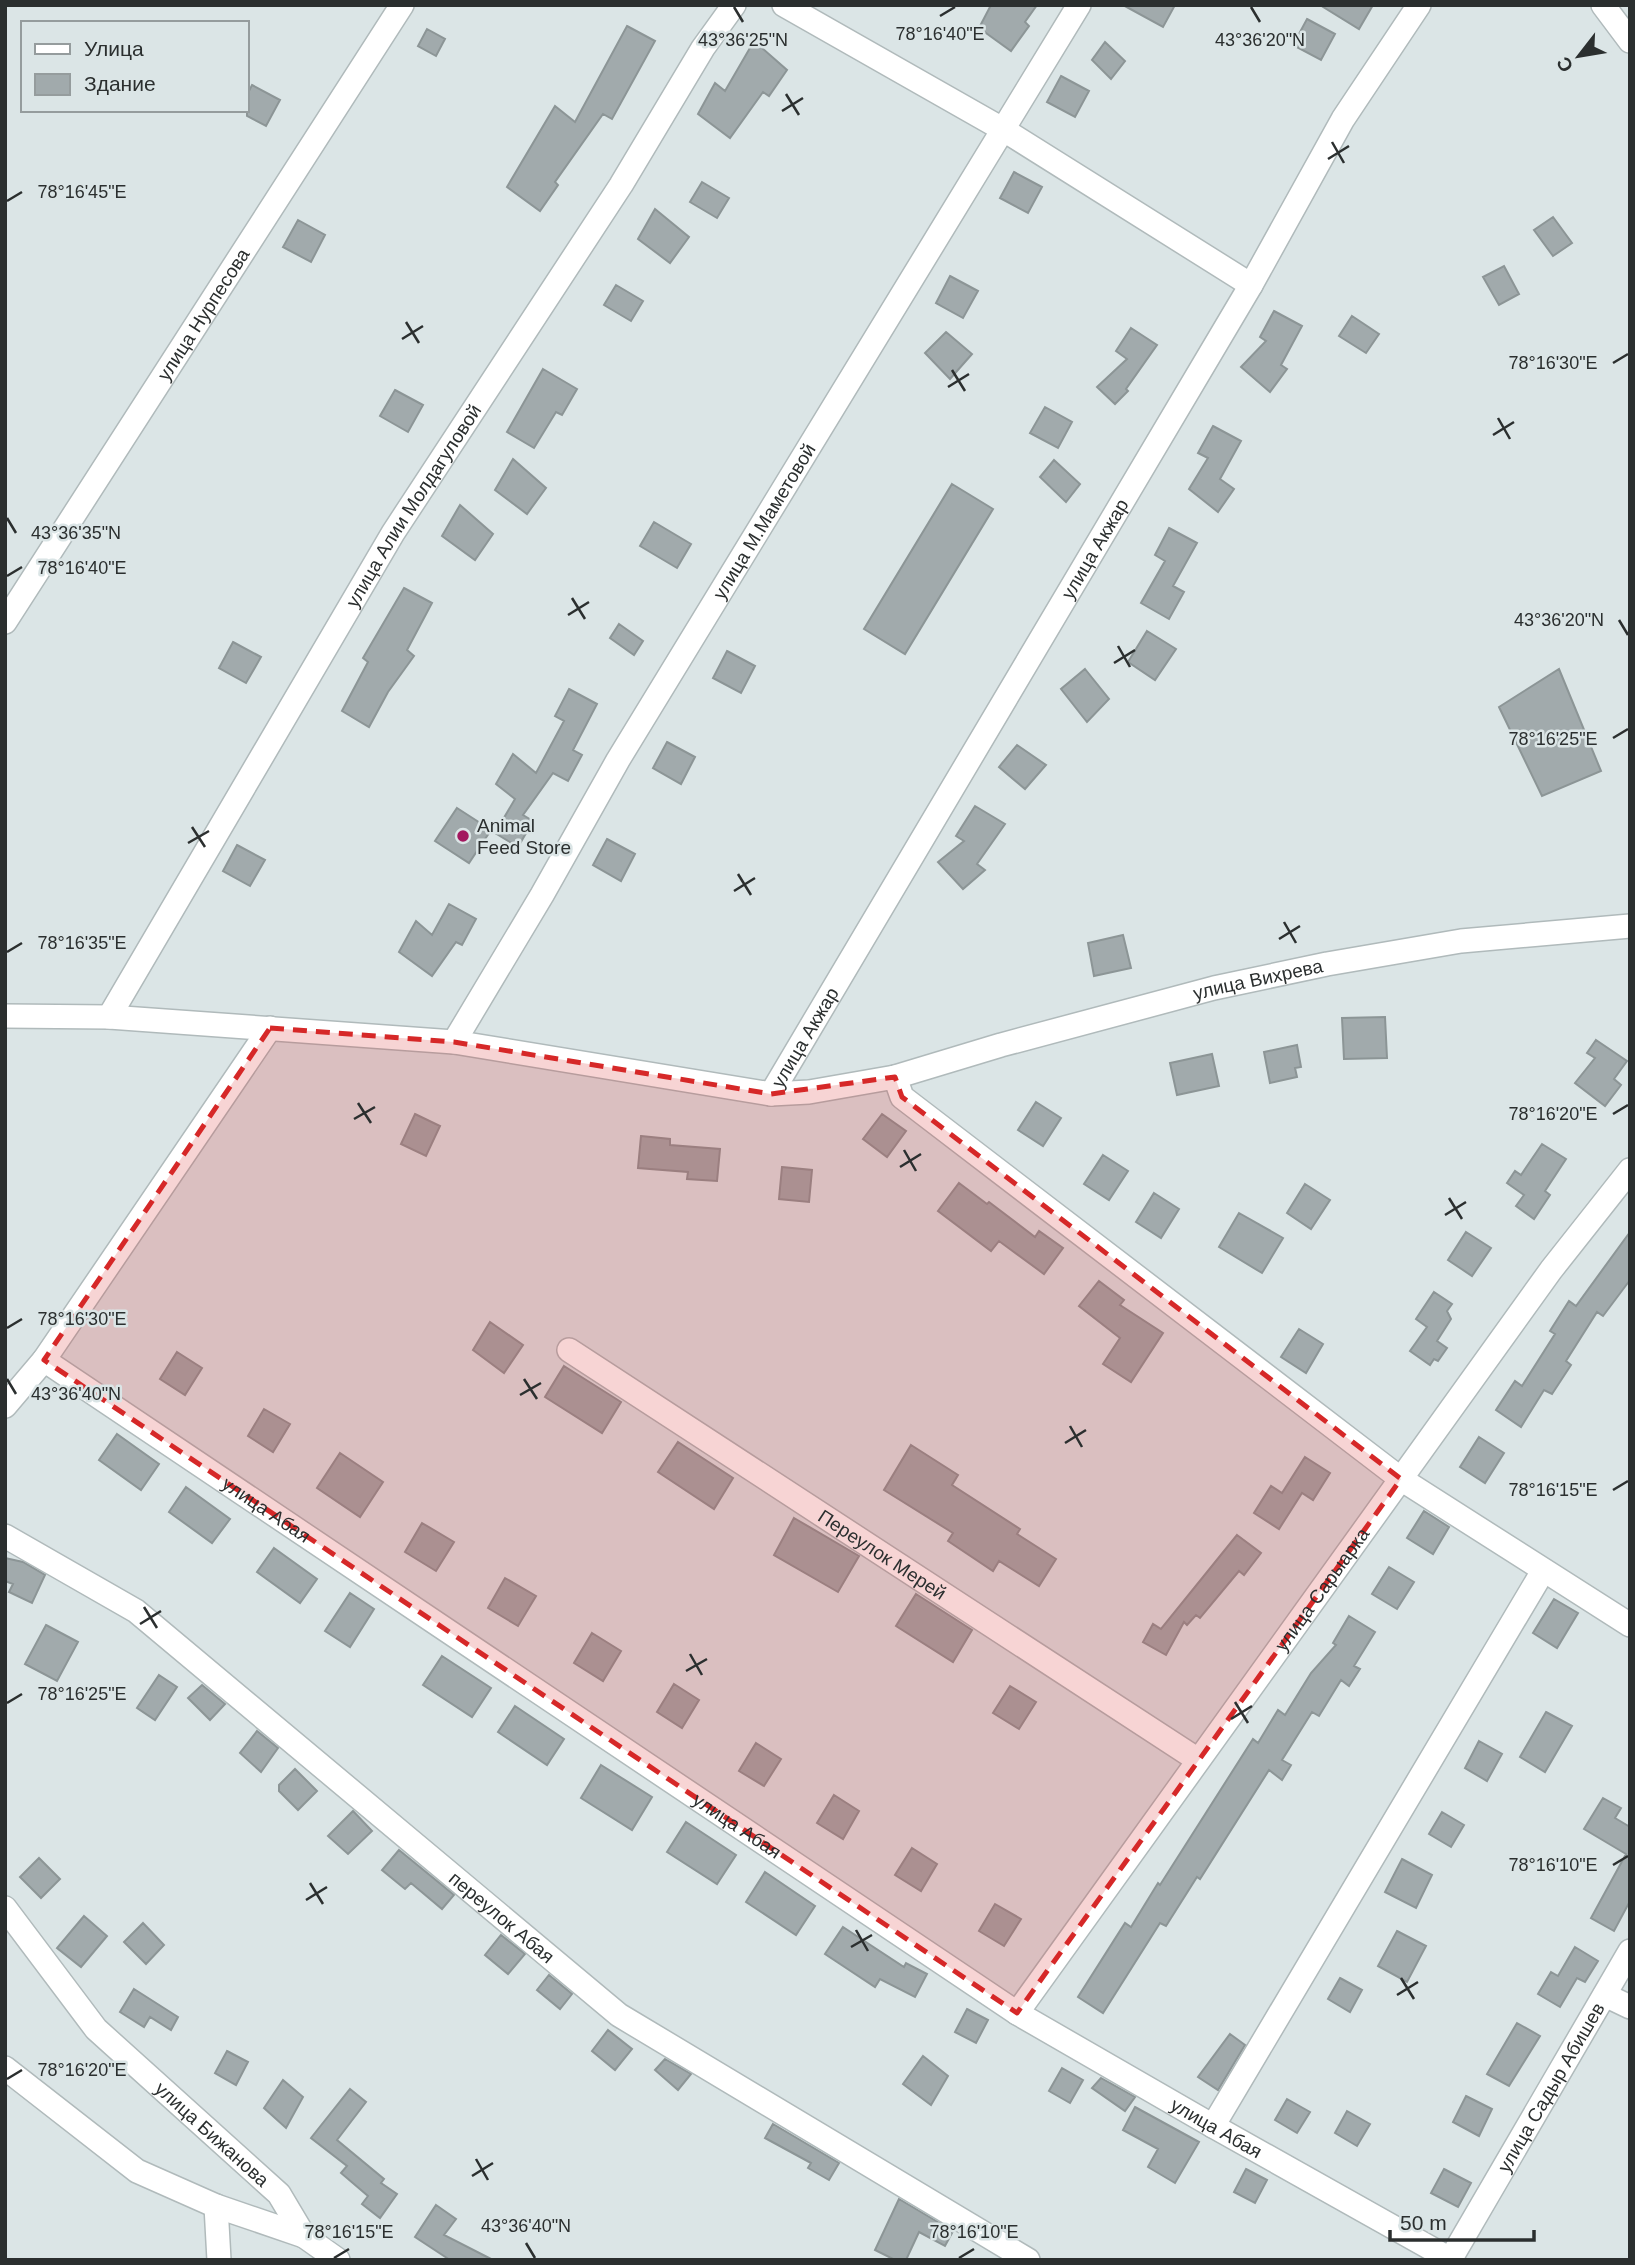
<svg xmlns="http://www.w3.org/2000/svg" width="1635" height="2265" font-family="Arial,sans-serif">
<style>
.building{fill:#a1aaac;stroke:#8c9596;stroke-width:2}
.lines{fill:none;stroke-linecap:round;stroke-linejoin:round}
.minor-casing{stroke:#b0babb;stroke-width:26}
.minor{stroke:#fff;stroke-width:23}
.marked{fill:#d62828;fill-opacity:0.2;stroke:#d62828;stroke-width:5;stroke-dasharray:14 9;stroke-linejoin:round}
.ticks{fill:none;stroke:#2b2f2f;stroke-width:2.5}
.poi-dot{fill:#a3175e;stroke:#dbe5e6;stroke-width:2.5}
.labels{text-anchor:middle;stroke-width:5;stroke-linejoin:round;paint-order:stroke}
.street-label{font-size:19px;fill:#2b2f2f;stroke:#dbe5e6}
.poi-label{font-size:19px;fill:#2b2f2f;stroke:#dbe5e6;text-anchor:start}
.ticks-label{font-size:18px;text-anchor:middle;fill:#2b2f2f;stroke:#dbe5e6;stroke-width:5;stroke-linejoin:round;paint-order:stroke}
</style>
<rect width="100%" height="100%" fill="#dbe5e6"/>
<!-- building -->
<path class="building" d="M991,5H1037L1025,22L1029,26L1011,51L979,28Z
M1123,5H1175L1163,27Z
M1320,5H1373L1359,29Z
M1307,19L1335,34L1321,60L1293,45Z
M627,26L655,41L612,119L603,114L555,182L558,185L540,211L507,187L555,106L575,122Z
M427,29L445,39L436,56L418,46Z
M754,41L787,70L769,96L763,92L730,138L698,114L715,83L725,91Z
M1105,42L1125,61L1111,79L1092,60Z
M1061,76L1089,91L1075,117L1047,102Z
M252,85L280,100L266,126L247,116V95Z
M1014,172L1042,187L1028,213L1000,198Z
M702,182L729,198L717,218L690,202Z
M655,209L689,237L670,263L638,239Z
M1553,217L1572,243L1553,256L1534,230Z
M298,220L325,235L311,262L283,247Z
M1504,266L1519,294L1499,305L1483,277Z
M950,276L978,291L963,318L936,303Z
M616,285L643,301L631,321L604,305Z
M1274,311L1302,326L1281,365L1287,369L1270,392L1241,367L1266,341L1260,337Z
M1352,316L1379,334L1366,353L1339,336Z
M1131,328L1157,345L1126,389L1128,391L1115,404L1097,387L1127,359L1116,351Z
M946,332L972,354L950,379L925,353Z
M543,369L577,389L562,415L556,412L534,448L507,432Z
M395,390L423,405L408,432L380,416Z
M1045,407L1072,422L1058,448L1030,433Z
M1213,426L1241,441L1220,479L1234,489L1218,512L1189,489L1208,458L1198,453Z
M513,459L546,488L527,514L495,490Z
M1054,460L1080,484L1066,502L1040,477Z
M952,484L993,509L905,654L864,629Z
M460,505L493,534L475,560L442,536Z
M654,522L691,544L677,568L640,546Z
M1169,528L1197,543L1173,586L1184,592L1169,619L1141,603L1165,561L1155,555Z
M404,588L432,603L407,650L414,656L388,692L369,727L342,711L368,662L363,658Z
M619,624L643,641L634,655L610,638Z
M1147,631L1176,649L1155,680L1128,662Z
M233,642L261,657L246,683L219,668Z
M727,651L755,666L741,693L713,678Z
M1085,669L1109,699L1087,722L1061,689Z
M1559,669L1601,771L1542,796L1499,707Z
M569,689L597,704L573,750L582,755L568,781L553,773L523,815L533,821L518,847L495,833L515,799L496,784L513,754L536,773L564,721L555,716Z
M667,742L695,757L681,784L653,768Z
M1017,745L1046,765L1025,789L999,767Z
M975,806L1005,824L977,864L985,870L963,889L938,862L964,841L956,836Z
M457,808L491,830L469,863L435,841Z
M607,839L635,854L621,881L593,865Z
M237,845L265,860L250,886L223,871Z
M449,904L476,919L462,945L456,942L432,976L399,952L416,921L432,935Z
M1123,935L1131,968L1094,976L1088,943Z
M1385,1017L1387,1058L1344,1059L1342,1018Z
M1596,1040L1627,1061L1614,1079L1621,1085L1605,1106L1575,1083L1595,1058L1587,1053Z
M1297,1045L1301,1067L1295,1068L1297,1077L1270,1083L1264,1052Z
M1212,1054L1219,1086L1177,1095L1170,1063Z
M1036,1102L1061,1118L1043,1146L1018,1130Z
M415,1114L440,1126L426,1156L401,1144Z
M882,1114L906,1131L887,1157L863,1139Z
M641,1136L670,1139V1145L720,1149L717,1181L687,1179L688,1172L638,1168Z
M1542,1144L1566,1159L1545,1191L1550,1195L1534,1219L1516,1206L1524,1195L1507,1183L1515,1171L1521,1175Z
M1103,1155L1128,1171L1109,1200L1084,1184Z
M782,1167L812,1170L809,1202L779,1199Z
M959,1183L987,1204L989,1202L1035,1237L1039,1231L1063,1248L1044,1274L999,1241L991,1251L938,1211Z
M1305,1184L1330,1200L1311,1229L1287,1213Z
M1154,1193L1179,1209L1161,1238L1136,1222Z
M1239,1213L1283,1238L1262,1273L1219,1247Z
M1466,1232L1491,1248L1472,1276L1448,1260Z
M1630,1232V1280L1603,1316L1597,1312L1566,1361L1571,1365L1552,1394L1544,1390L1521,1427L1496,1410L1515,1381L1522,1386L1555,1334L1550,1331L1569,1301L1576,1306Z
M1099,1281L1124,1300L1120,1305L1163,1333L1131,1382L1103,1364L1120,1338L1079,1306Z
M1434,1292L1452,1304L1447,1311L1451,1319L1437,1341L1447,1348L1438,1361L1434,1359L1430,1365L1410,1351L1427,1327L1416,1319Z
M490,1322L523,1345L504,1373L473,1350Z
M1299,1329L1323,1344L1306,1373L1281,1357Z
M177,1352L202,1368L185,1395L160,1379Z
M564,1366L621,1402L602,1433L545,1397Z
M264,1409L290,1424L273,1452L248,1436Z
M117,1434L159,1464L141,1490L99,1460Z
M1479,1437L1504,1453L1485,1483L1460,1467Z
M678,1442L733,1478L714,1509L658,1472Z
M911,1445L958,1475L952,1485L1020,1529L1017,1534L1056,1559L1039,1586L999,1561L993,1571L948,1541L953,1533L884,1490Z
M340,1453L383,1482L360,1517L317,1488Z
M1305,1457L1330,1473L1313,1500L1302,1493L1279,1529L1254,1513L1271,1486L1282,1493Z
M186,1487L230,1519L212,1543L169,1512Z
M1424,1511L1449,1527L1433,1554L1407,1538Z
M794,1518L859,1556L838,1592L774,1555Z
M422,1523L454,1542L436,1571L405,1552Z
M1237,1535L1261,1553L1244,1575L1239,1571L1200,1618L1196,1615L1187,1625L1184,1622L1166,1655L1143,1642L1153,1624L1161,1629Z
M274,1548L317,1579L300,1603L257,1572Z
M5,1558L23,1562L45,1575L32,1603L9,1592L13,1584L5,1581Z
M1389,1567L1414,1582L1397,1609L1372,1594Z
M505,1578L536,1596L518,1626L488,1608Z
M350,1593L374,1609L350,1647L325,1631Z
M916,1594L972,1630L953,1662L896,1626Z
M1554,1599L1578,1613L1557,1648L1533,1633Z
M1349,1616L1375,1632L1354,1666L1360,1669L1349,1686L1341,1680L1319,1716L1312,1712L1282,1760L1291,1765L1282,1780L1269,1770L1200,1879L1197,1877L1166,1926L1160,1923L1103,2013L1078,1997L1125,1923L1131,1927L1158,1883L1160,1885L1253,1739L1258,1743L1278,1710L1285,1715L1311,1673L1336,1645L1333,1643Z
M46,1625L78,1642L57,1681L25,1664Z
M592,1633L621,1651L603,1681L574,1663Z
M442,1656L491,1688L472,1717L423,1685Z
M159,1675L177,1687L155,1720L137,1708Z
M674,1684L699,1700L682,1728L657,1712Z
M202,1685L225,1704L210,1720L188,1698Z
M1010,1686L1036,1702L1019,1729L993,1713Z
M515,1706L564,1739L547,1765L498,1732Z
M1546,1712L1572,1726L1545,1772L1520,1757Z
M257,1731L278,1748L261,1772L240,1753Z
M1479,1741L1502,1754L1487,1781L1465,1768Z
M756,1743L781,1759L764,1786L739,1771Z
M601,1765L652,1797L632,1830L581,1798Z
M295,1769L317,1791L298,1810L279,1791V1785Z
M834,1795L859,1811L843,1839L817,1823Z
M1603,1798L1621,1808L1615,1818L1630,1827V1901L1614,1931L1591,1918L1626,1854L1584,1829Z
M353,1811L372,1831L348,1854L328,1836Z
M1442,1812L1464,1825L1451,1847L1429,1834Z
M686,1822L736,1855L717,1884L667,1852Z
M912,1848L937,1864L921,1891L895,1875Z
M399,1850L454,1895L442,1909L411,1883L405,1889L382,1870Z
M39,1858L60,1879L41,1898L20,1877Z
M1402,1859L1432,1875L1416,1908L1385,1892Z
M765,1872L815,1906L796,1935L746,1902Z
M995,1904L1021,1919L1004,1946L979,1931Z
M84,1916L107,1936L81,1967L57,1948Z
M143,1923L164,1945L146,1964L124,1942Z
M843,1927L904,1967L906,1963L927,1974L915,1997L880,1979L875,1987L825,1954Z
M1397,1931L1426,1946L1407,1982L1378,1966Z
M501,1935L525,1954L508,1974L485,1955Z
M1575,1947L1598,1961L1585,1982L1577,1978L1560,2007L1538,1994L1551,1972L1558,1976Z
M549,1975L572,1994L560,2009L537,1990Z
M1340,1978L1362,1990L1350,2012L1328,1999Z
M134,1989L178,2017L171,2030L150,2017L144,2027L120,2012Z
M967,2009L988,2020L976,2043L955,2032Z
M1517,2023L1540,2036L1509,2086L1487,2074Z
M608,2030L632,2049L615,2070L592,2051Z
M1230,2034L1245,2045L1218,2090L1198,2077Z
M227,2051L248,2062L236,2085L215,2073Z
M923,2056L948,2076L931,2105L903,2084Z
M665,2059L691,2074L678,2090L655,2070Z
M1062,2068L1083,2080L1070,2103L1049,2091Z
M1101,2078L1135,2097L1125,2111L1092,2088Z
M283,2080L303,2097L286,2128L264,2108Z
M350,2089L366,2102L337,2140L384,2179L381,2183L397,2194L380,2218L362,2204L368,2196L341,2173L347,2166L311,2138Z
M1466,2096L1492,2109L1479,2136L1453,2122Z
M1287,2099L1310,2112L1297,2133L1275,2120Z
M1135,2107L1199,2142L1175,2183L1148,2167L1158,2149L1123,2130Z
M1347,2111L1370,2124L1357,2146L1335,2133Z
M773,2124L839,2163L829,2180L808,2168L811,2163L765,2138Z
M1246,2169L1267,2180L1255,2203L1234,2192Z
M1444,2169L1471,2183L1458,2207L1431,2193Z
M899,2199L953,2231L945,2246L919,2232L906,2260H895L875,2250Z
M436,2205L456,2219L444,2235L493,2260H450L415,2237Z"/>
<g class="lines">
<!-- minor casing -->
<g class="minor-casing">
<g id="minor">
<path d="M784,5L1004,130L1251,285"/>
<path d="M1603,5L1630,41"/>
<path id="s1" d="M5,622L402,5"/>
<path d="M5,1016L109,1017L454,1042L771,1094L809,1092L895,1077L902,1097L1401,1479L1630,1625"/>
<path id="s2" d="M109,1017L393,533L621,185L703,48L734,5"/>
<path id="s3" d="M454,1042L542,895L618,760L1079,5"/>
<path id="s4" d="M895,1077L1001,1045L1214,988L1327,964L1461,941L1630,926"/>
<path id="s5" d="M771,1094L1251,285L1343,119L1419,5"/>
<path id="s6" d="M569,1350L1198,1760"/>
<path id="s7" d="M44,1360L1017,2013L1213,2126L1450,2259"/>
<path d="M5,1406L44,1360L270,1028"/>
<path id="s8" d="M5,1536L136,1611L619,2015L1028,2260"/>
<path id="s9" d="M5,1908L96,2029L279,2194L304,2236L338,2260"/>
<path d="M1605,1995L1630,2007"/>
<path id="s10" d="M1017,2013L1551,1270L1630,1170"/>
<path d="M5,2068L137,2171L216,2206L304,2236"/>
<path d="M1213,2126L1543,1571"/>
<path d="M216,2206L219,2260"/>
<path id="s11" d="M1450,2260L1630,1951"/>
</g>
</g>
<!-- minor -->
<use href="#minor" class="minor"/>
</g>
<!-- marked area -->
<path class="marked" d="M270,1028L454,1042L771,1094L895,1077L902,1097L1401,1479L1017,2013L44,1360Z"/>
<!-- ticks -->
<path class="ticks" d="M734,7L743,22M1251,7L1260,22M940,16L955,7M786,94L799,115M782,111L803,98M1332,142L1344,163M1328,159L1349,146M7,201L22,192M406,322L419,343M402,339L423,326M1613,363L1628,354M952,370L965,391M948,387L969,374M1498,418L1510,439M1493,435L1514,422M7,518L16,533M7,576L22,567M572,598L585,619M568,615L589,602M1619,620L1628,635M1118,646L1130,667M1114,663L1135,650M1613,738L1628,729M192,827L205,847M188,843L209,831M738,874L751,895M734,891L755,878M1284,922L1296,943M1279,939L1300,926M7,952L22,943M358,1103L371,1123M1613,1114L1628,1105M354,1119L375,1107M904,1150L916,1171M900,1167L921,1154M1449,1198L1462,1219M1445,1215L1466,1202M7,1328L22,1319M7,1379L16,1394M524,1379L537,1399M520,1395L541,1383M1070,1426L1082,1447M1065,1443L1086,1430M1613,1490L1628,1481M144,1607L157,1628M140,1624L161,1611M690,1654L702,1675M686,1671L707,1659M1235,1702L1248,1723M7,1703L22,1694M1231,1719L1252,1706M1613,1865L1628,1856M310,1883L323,1904M306,1900L327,1887M856,1930L868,1951M851,1947L872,1935M1401,1978L1414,1999M1397,1995L1418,1982M7,2079L22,2070M476,2159L488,2180M472,2176L493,2163M526,2243L535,2258M334,2258L349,2249M959,2258L974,2249"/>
<!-- markers -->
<circle class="poi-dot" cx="463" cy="836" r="7"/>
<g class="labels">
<!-- street labels -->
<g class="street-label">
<text dy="7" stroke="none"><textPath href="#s1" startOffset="366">улица Нурпесова</textPath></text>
<text dy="7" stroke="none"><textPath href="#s2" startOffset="595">улица Алии Молдагуловой</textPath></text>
<text dy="7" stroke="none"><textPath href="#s3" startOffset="606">улица М.Маметовой</textPath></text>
<text dy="7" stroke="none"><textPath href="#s5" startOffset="634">улица Акжар</textPath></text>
<text dy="7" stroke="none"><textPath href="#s4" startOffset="376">улица Вихрева</textPath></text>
<text dy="7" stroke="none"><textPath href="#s5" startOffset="66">улица Акжар</textPath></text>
<text dy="7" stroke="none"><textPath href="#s7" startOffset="268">улица Абая</textPath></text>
<text dy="7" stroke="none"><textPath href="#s6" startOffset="374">Переулок Мерей</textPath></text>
<text dy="7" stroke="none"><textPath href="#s10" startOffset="522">улица Сарыарка</textPath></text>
<text dy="7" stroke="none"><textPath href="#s7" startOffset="835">улица Абая</textPath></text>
<text dy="7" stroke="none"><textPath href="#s8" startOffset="628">переулок Абая</textPath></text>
<text dy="7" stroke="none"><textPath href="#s11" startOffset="200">улица Садыр Абишев</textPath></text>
<text dy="7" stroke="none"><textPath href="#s7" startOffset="1402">улица Абая</textPath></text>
<text dy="7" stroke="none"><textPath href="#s9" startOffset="308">улица Бижанова</textPath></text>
</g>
<!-- poi labels -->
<g class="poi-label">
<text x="477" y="832">Animal<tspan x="477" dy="22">Feed Store</tspan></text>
</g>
</g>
<g class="ticks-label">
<text x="940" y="40">78°16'40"E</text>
<text x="743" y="46">43°36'25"N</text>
<text x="1260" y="46">43°36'20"N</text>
<text x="82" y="198">78°16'45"E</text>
<text x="1553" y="369">78°16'30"E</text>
<text x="76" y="539">43°36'35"N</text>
<text x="82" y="574">78°16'40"E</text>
<text x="1559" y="626">43°36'20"N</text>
<text x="1553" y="745">78°16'25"E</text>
<text x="82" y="949">78°16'35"E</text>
<text x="1553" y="1120">78°16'20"E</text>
<text x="82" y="1325">78°16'30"E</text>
<text x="76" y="1400">43°36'40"N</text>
<text x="1553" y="1496">78°16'15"E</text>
<text x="82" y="1700">78°16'25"E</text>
<text x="1553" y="1871">78°16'10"E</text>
<text x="82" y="2076">78°16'20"E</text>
<text x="526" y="2232">43°36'40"N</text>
<text x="349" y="2238">78°16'15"E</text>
<text x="974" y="2238">78°16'10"E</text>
</g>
<!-- border -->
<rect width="1635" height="2265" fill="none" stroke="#2b2f2f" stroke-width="14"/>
<!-- legend -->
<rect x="21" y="21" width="228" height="91" fill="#dbe5e6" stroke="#959c9d" stroke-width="2"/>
<rect x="35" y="44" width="35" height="10" fill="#ffffff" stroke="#959c9d" stroke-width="2"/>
<text x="84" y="56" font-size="21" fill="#2b2f2f">Улица</text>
<rect x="35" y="74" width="35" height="21" fill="#a1aaac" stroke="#959c9d" stroke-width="2"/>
<text x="84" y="91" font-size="21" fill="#2b2f2f">Здание</text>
<!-- north arrow -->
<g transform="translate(1579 56) rotate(239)" stroke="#dbe5e6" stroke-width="5" paint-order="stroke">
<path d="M0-5L12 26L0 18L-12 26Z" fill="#2b2f2f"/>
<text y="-10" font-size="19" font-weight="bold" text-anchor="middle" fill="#2b2f2f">С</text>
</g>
<!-- scale -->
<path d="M1390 2230v10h144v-10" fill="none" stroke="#2b2f2f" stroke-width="3.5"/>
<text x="1400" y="2230" font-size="21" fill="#2b2f2f" stroke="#dbe5e6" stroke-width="5" paint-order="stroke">50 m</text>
</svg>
